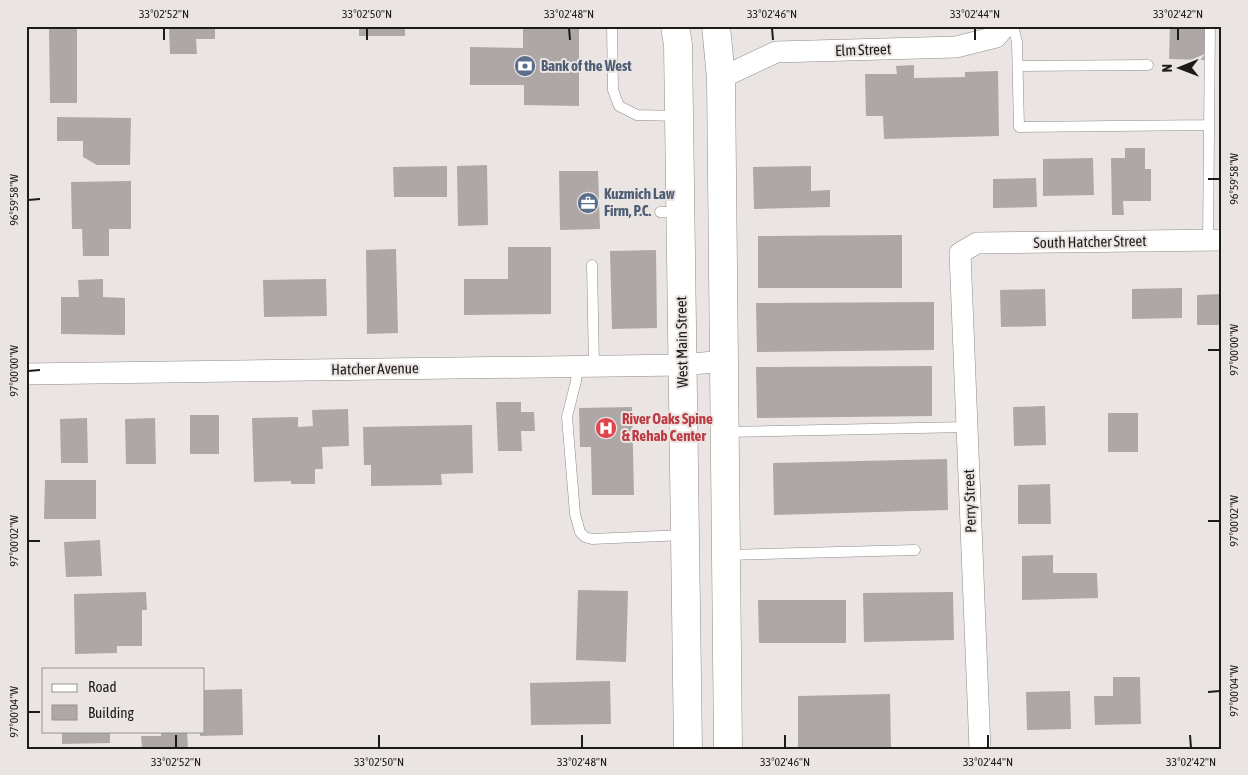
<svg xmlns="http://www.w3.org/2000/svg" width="1248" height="775" font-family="'Asap Condensed',sans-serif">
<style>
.building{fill:#ada7a6}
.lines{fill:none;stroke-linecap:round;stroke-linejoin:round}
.lane-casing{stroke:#8f8b89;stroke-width:11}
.street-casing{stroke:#8f8b89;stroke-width:22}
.secondary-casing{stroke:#8f8b89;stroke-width:29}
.lane{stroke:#fff;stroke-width:10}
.street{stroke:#fff;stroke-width:21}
.secondary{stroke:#fff;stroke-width:28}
.ticks{fill:none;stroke:#1d1b1a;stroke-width:2}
.labels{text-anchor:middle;stroke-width:4;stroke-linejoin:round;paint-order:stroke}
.street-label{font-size:15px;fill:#1d1b1a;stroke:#eae5e3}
.service-label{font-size:15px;font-weight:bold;fill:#4e5e75;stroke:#eae5e3;text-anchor:start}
.health-label{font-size:15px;font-weight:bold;fill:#be3a42;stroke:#eae5e3;text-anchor:start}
.neatline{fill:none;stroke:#1d1b1a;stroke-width:2}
.ticks-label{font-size:12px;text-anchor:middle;fill:#1d1b1a}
</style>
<rect width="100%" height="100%" fill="#eae5e3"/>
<!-- building -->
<path class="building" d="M49,26H82V29H77V103H50Z
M169,26H215V39H196L197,54H170Z
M359,26H405V36H359Z
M523,26H579V106L524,105V85H470V47L523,48Z
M1170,26H1206L1205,60L1169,59Z
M914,65V78L965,77V72L998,71L999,136L884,139L883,116H866L865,74H897L896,66Z
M57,117L131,118L130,165H97L83,157V141H57Z
M1125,148H1145V169H1151V201H1123L1124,215H1112L1111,158H1125Z
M1093,158L1094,195L1043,196V159Z
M487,165L488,225L458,226L457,166Z
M447,166V197H394L393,167Z
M811,166V191L830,190V207L754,209L753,167Z
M559,171H598L600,229L560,230Z
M1036,178L1037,207L993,208V179Z
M131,181V229H109V256H83L82,229H72L71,182Z
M902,235V288H758V236Z
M508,247H551V314L464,315V279H508Z
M396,249L398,333L367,334L366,250Z
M656,250L657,328L612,329L610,251Z
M103,279V297L125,298V335L61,334V297H79L78,280Z
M326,279L327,316L264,317L263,280Z
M1182,288V318L1132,319V289Z
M1045,289L1046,326L1001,327L1000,290Z
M1222,294V325H1197V295Z
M934,302V350L757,352L756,303Z
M932,366V416L757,418L756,367Z
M496,402H521V412H534L535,431H521L522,451H498Z
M1045,406L1046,445L1014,446L1013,407Z
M632,407L634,495H592L591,447H580L579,408Z
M348,409L349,446L322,447L323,469H315V484H291V481L254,482L252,418L298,417V427L313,426L312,410Z
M1108,413H1138V452H1108Z
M190,415H219V454H190Z
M87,418L88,463H61L60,419Z
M155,418L156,464H126L125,419Z
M472,425L473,473L441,474L442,485L371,486V465H364L363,427Z
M947,459L948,510L774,515L773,463Z
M45,480H96V519H44Z
M1050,484L1051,524H1018V485Z
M100,540L102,576L66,577L64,542Z
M1053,555V573H1097L1098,598L1022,600V556Z
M578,590L628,591L626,662L576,660Z
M146,592L147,610H142V646H117V653L75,654L74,594Z
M953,592L954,640L864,642L863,593Z
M758,600H846V643H759Z
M1113,677H1140L1141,724L1095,725L1094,696H1113Z
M610,681L611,724L531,725L530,683Z
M242,689L243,735L200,736V731H204V690Z
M1070,691L1071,729L1027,730L1026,692Z
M890,694L891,749H798V696Z
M62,731H110V743L62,744Z
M161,731H187L188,749H142L141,736H161Z"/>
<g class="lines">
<!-- lane casing -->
<g class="lane-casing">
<path id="lane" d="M612,26L613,90L619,106L637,115L678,116
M1013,26L1017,42L1019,127L1209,125
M1018,66L1148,65
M660,212H679
M1208,240L1210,26
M592,265L594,366
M577,367L576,381L567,417L575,514L580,532L585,537L592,539L684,535
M726,432L967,427
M727,555L915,550"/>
</g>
<!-- street casing -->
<g class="street-casing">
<path id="street" d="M721,78L776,52L956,47L996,37L1005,26
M26,374L682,365L724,361
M980,749L960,253L977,243L1222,240"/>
</g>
<!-- secondary casing -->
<g class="secondary-casing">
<path id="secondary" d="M675,26L678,45L688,749
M716,26L721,78L728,749"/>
</g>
<!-- lane -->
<use href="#lane" class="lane"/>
<!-- street -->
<use href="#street" class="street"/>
<!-- secondary -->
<use href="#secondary" class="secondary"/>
</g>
<!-- ticks -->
<path class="ticks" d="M164,28V40M367,28V40M569,28L570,40M772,28L773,40M975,28V40M1178,28V40M1208,179H1220M28,200L40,199M1208,350H1220M28,371L40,370M1208,521H1220M28,541H40M1208,692L1220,691M28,712H40M176,735V748M379,735V748M582,735V748M785,735V748M988,735V748M1190,735L1191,748"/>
<!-- icons -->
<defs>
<g id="bank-disc" transform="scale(1.125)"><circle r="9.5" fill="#5c6f8a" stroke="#eae5e3"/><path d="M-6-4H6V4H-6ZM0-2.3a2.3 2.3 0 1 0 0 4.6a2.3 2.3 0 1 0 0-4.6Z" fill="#fff"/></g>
<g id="office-disc" transform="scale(1.125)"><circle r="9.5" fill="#5c6f8a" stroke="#eae5e3"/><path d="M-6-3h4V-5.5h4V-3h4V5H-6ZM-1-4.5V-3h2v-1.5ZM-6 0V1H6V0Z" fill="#fff"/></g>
<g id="hospital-disc" transform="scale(1.125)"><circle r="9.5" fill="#e0444e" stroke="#eae5e3"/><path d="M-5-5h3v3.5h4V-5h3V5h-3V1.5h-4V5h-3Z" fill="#fff"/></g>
</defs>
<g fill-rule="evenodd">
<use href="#bank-disc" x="525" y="66"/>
<use href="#office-disc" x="588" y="203"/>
<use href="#hospital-disc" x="606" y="428"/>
</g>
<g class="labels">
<!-- street labels -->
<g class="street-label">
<text transform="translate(863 50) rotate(-2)" y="5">Elm Street</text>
<text transform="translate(1090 242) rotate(-1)" y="5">South Hatcher Street</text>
<text transform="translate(682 342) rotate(-91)" y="5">West Main Street</text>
<text transform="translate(375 369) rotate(-1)" y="5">Hatcher Avenue</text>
<text transform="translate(970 501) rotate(-92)" y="5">Perry Street</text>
</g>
<!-- service labels -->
<g class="service-label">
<text x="541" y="71">Bank of the West</text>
<text x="604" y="199">Kuzmich Law<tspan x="604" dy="17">Firm, P.C.</tspan></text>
</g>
<!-- health labels -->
<g class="health-label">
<text x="622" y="424">River Oaks Spine<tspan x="622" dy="17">&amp; Rehab Center</tspan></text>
</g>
</g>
<!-- border -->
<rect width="1248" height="775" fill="none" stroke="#eae5e3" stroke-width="55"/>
<!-- legend -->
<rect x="42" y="668" width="162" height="65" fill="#eae5e3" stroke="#989493"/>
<rect x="52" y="684" width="25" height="8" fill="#ffffff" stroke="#989493"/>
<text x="88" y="692" font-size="15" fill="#1d1b1a">Road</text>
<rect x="52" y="705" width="25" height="15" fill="#ada7a6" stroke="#989493"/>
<text x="88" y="718" font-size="15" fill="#1d1b1a">Building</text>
<!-- north arrow -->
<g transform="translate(1180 68) rotate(269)" stroke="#eae5e3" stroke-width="4" paint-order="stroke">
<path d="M0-4L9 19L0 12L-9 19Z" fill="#1d1b1a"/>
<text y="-8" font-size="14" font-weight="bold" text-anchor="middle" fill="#1d1b1a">N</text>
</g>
<rect x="28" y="28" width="1192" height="720" class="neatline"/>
<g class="ticks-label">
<text x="164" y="18">33°02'52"N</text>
<text x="367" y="18">33°02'50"N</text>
<text x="569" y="18">33°02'48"N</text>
<text x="772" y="18">33°02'46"N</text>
<text x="975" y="18">33°02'44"N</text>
<text x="1178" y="18">33°02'42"N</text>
<text transform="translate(1234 179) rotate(-90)" y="4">96°59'58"W</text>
<text transform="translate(14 200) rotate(-90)" y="4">96°59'58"W</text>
<text transform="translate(1234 350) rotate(-90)" y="4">97°00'00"W</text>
<text transform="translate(14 371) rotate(-90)" y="4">97°00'00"W</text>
<text transform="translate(1234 521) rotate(-90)" y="4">97°00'02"W</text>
<text transform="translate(14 541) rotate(-90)" y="4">97°00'02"W</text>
<text transform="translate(1234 691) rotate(-90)" y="4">97°00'04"W</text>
<text transform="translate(14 712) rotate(-90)" y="4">97°00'04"W</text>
<text x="176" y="766">33°02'52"N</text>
<text x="379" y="766">33°02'50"N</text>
<text x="582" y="766">33°02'48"N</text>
<text x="785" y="766">33°02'46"N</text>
<text x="988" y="766">33°02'44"N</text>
<text x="1191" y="766">33°02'42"N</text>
</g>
</svg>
